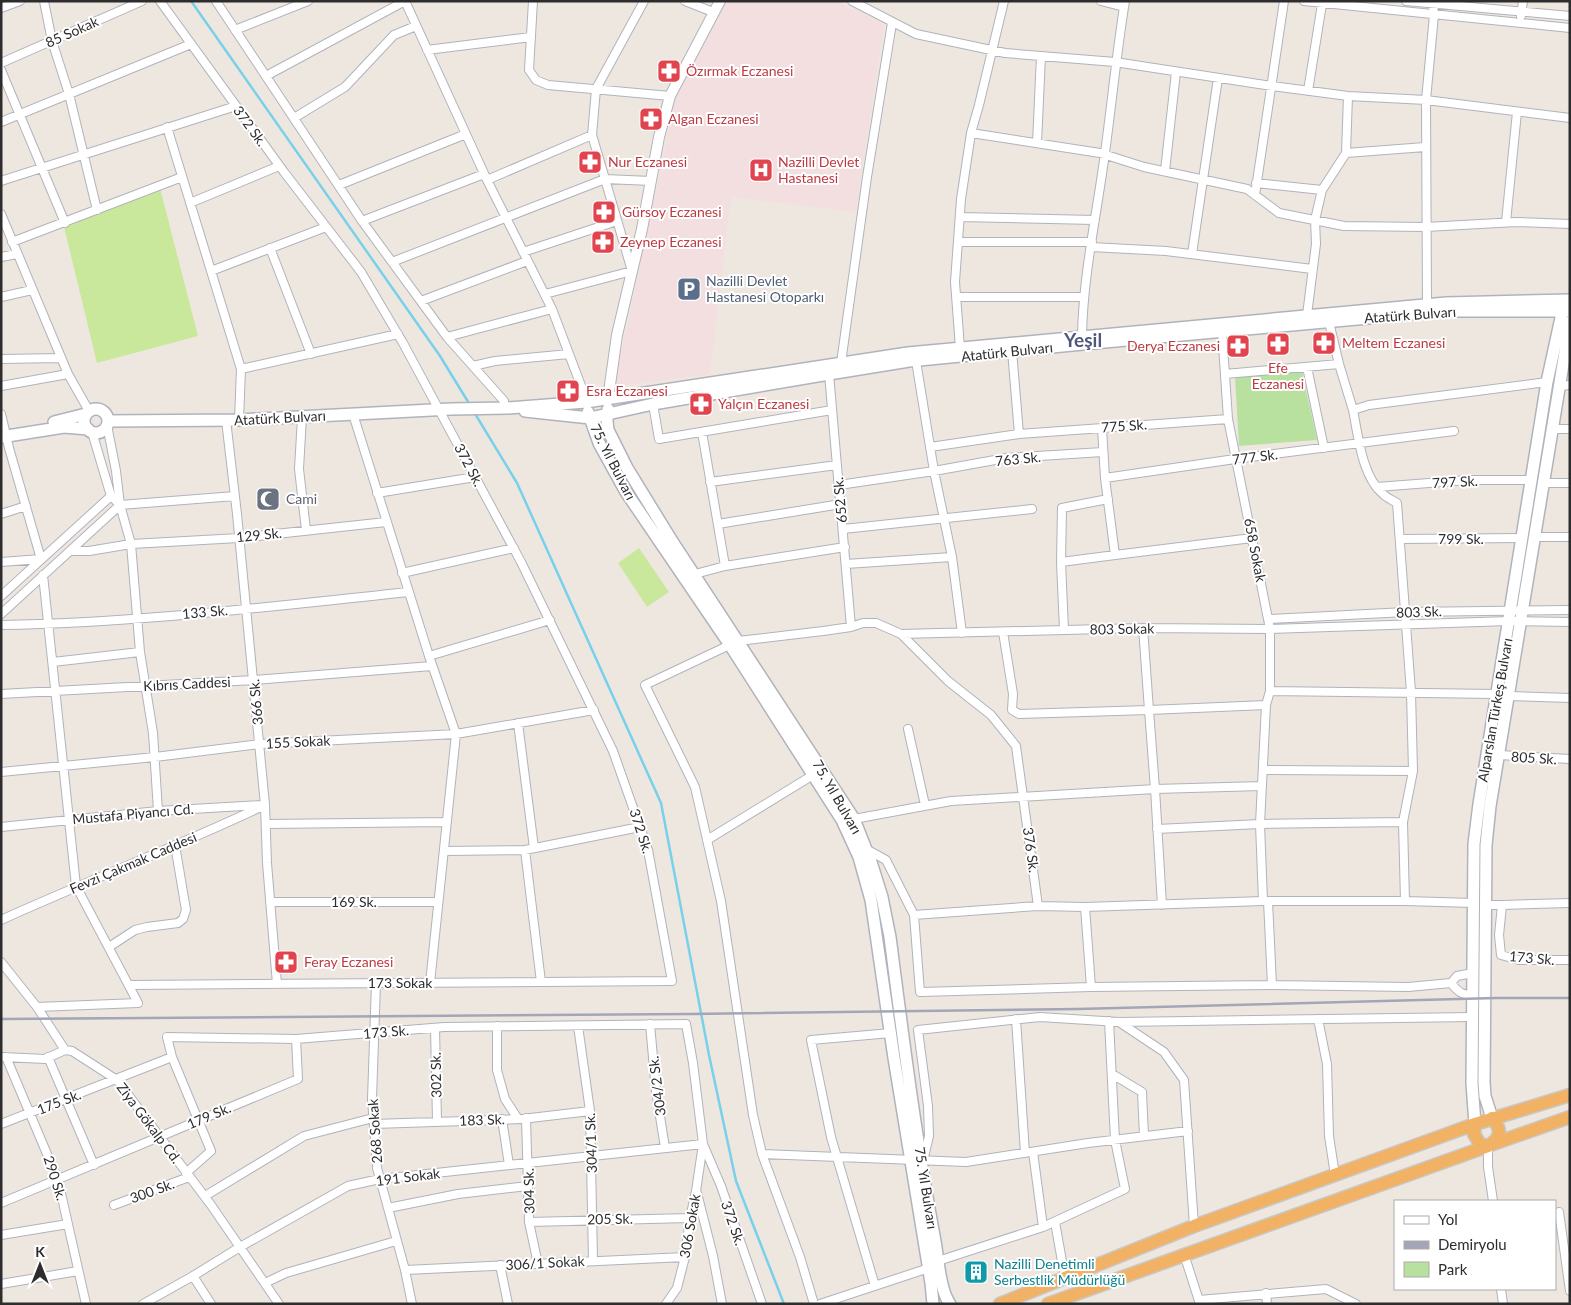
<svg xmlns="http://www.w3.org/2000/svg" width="1571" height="1305" font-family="Lato,sans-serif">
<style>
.medical{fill:#f3dfe0}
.green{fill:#b8e1a0}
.pitch{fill:#cae89c}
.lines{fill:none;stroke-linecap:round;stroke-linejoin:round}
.stream{stroke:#79d0ea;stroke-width:2.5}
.minor-casing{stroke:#b1b3bc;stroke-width:10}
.tertiary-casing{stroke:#b1b3bc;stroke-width:12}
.secondary-casing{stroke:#b1b3bc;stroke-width:14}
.trunk-casing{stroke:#c8c8c8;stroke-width:15}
.minor{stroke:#fff;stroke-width:8}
.tertiary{stroke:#fff;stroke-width:10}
.secondary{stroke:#fff;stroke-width:11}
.trunk{stroke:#f1b265;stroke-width:12}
.rail{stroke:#a3a6b6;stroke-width:2.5}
.labels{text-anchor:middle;stroke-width:4;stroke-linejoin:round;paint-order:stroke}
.street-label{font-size:14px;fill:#2d2d2d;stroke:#fff}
.health-label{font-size:14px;fill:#be3a42;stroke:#fff;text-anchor:start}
.service-label{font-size:14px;fill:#4e5e75;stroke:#fff;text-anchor:start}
.worship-label{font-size:14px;fill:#5b616d;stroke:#fff;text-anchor:start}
.culture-label{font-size:14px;fill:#0d838f;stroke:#fff;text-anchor:start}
.district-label{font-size:19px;font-weight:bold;fill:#4f587c;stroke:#fff}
</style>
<rect width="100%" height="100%" fill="#eee7e0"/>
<!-- medical -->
<path class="medical" d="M727,1H836L884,24L856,212L731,197L710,374L614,387L675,100Z"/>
<!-- green -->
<path class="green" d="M1302,372L1317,440L1239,446L1235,377Z"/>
<!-- pitch -->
<path class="pitch" d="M160,188L198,336L97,363L64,227Z
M639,548L669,592L647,607L618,563Z"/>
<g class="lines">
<!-- stream -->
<path class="stream" d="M191,1L440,356L470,405
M474,412L517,483L661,803L709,1055L736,1181L784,1304"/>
<!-- minor casing -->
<g class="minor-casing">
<path id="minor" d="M44,1L52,41L69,94L97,210
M216,1L362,221L447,337L504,401L505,408
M405,1L487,180L552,309L583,391L586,402
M533,1L529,70L536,80L548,85L670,96
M685,1L713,12
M852,1L916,34L1005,53L1115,62L1272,86L1348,96L1426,100L1570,118
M1101,1L1124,7
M1304,1L1570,28
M1406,1L1570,16
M1,8L20,1
M1521,16L1523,1
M235,30L308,1
M427,50L531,37
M1,63L142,1
M1,70L65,223
M266,76L405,1
M1308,91L1322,4
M294,118L345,87L394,35L416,26
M1,122L191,44
M167,127L241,369L239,420
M971,133L1100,153L1144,167L1247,189L1279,213L1344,226L1426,227L1516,222L1570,224
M1037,143L1041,56
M1346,153L1348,96
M1165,171L1176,72
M487,180L592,135
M1,181L236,106
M1256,183L1322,190
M339,185L466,134
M1255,195L1284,1
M190,203L279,166
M1,214L68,374L89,411
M960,217L1095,220
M362,221L484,174
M1506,222L1517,112
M12,242L182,177
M958,242H1092
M1091,247L1166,251L1312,269
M270,248L311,354
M523,252L617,221
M1192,254L1218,78
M1,257L17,254
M392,262L605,179L651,181
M211,271L326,227
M545,294L632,271L592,135L596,89L644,1
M1,297L32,290
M956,297H1084
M421,301L527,261
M1427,305L1426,100L1434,15L1433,1
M1307,315L1316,244L1315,220L1322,190L1346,153L1425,147
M1329,322L1339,364L1353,410
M1222,331L1228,419L1270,629V691L1266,705L1260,824L1403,822L1413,771L1411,692L1397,503C1392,500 1387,498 1383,494C1362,477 1358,435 1353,410L1369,405L1547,382
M1082,336C1083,279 1095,223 1103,167C1111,112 1116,56 1125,1
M447,337L552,309
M960,348L955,282L961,199L971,133L979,105L1004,1
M1,359L61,358
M916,361L934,471L952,557L962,633
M841,363L867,177L892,23
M473,366L495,361L569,354
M1307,367L1324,448
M241,369L398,334
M829,374L851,627
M1225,374L1339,364
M1,386L68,374
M1559,386L1570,385
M653,404L659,439L832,410
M1,414L9,448L41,559
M353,414L429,656L456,734L430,983
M302,417L299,469L306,530
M226,420L237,514L265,805L267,863L277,984
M107,425L116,471L120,505
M1102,428L1105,478L1235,459L1454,431
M1553,429H1570
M92,432L111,496L120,505L131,544L140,652L153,733L158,811
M1019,434L1228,419
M930,447L1019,434L1012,351
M1105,478L1115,555L1252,538
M710,482L837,465
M1544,483H1570
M839,485L934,471L1006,458L1103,452
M1377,487L1468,480H1532
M377,493L475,477
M1108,499L1062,508L1061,562L1115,555
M120,505L235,496
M1,514L26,506
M718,524L841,504
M843,529L1032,509
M1535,537H1570
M1400,539L1523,538
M70,551H89L131,544L239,538L386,522
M1,562L41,559
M1061,562L1064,630
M846,564L952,557
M725,566L845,547
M402,573L514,548
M695,574L725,566L702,432
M1,596L111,496
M1,614L120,505
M1268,619L1406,612L1570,610
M1,625C137,623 273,606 409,592
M1143,628L1149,710L1266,705
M429,656L550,620
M53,662L140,652
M1270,691L1497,694
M1,694L254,680L432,666
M1509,696L1570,698
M518,723L534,848
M908,729L925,805
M1499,755L1570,759
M1263,770L1413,771
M1,772L155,757L260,744L456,734L594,710
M854,819L951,801L1155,789L1149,710L1019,714L1012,710L1013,694L1003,632
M266,824L447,822
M1,827L158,811L261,805
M1157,829L1260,824L1263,901H1405L1403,822
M707,840L813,775
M866,849L886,860L914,915L1038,906L1016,746L991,715L948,681L901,634
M525,850L541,982
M444,851L525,850L640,827
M1268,901L1272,985L1408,987L1451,983L1457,976L1473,973
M1405,901L1474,903
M270,902H438
M1162,905L1155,789L1262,786
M1486,905H1502L1499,935L1501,955L1519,960H1570
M1502,905L1570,903
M1038,906L1085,907L1263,901
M914,915L920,992L1091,987L1085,907
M1,920C89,880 179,846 265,805
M109,947L135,930L147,927L178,923L183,919L186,910L175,845
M1,962L37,1007L65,1050L72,1051L117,1080L211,1205L279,1304
M376,983L372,1099L377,1168L405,1270L412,1304
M1451,983C1458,992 1462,995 1473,995
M129,985L672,981L648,850L613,751L521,562L403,343L361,272L284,172L160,1
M1091,987L1272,985
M37,1007L138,1003L76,886L43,575
M1016,1019L1025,1153
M1318,1019L1327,1064L1329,1136L1335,1175
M1119,1022L1164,1052L1184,1080L1194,1226
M650,1024L656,1091L665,1148
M497,1026V1070L505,1099L518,1119
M578,1026L590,1111L593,1261
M435,1028L437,1121
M3,1057L45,1059L65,1050
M6,1057L58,1180L86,1304
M48,1057L94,1165
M172,1057L211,1151L186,1173
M1112,1074L1142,1092L1144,1136
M526,1118L529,1222L538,1264
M502,1119L509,1165
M1,1124L172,1057L167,1037L296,1039L444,1027L686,1024L693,1063L703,1144L721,1186L762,1304
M374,1124L522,1119L590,1111
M1488,1146V1167L1493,1201
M1033,1152L1043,1227
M762,1154L966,1162L1088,1143L1188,1131
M923,1161L929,1136L928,1106L918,1030L1040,1017L1119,1022L1473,1017
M697,1193L713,1256L722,1304
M205,1196L304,1136L373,1118
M1,1203L298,1079L296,1039
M114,1205L189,1177
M388,1208L458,1194L528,1186
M1559,1212L1570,1291
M529,1222L690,1218
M1055,1222L1065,1278
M1,1235L68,1224
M1184,1254L1200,1304
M938,1261L1043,1227L1125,1189L1115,1140L1109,1021
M500,1265L508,1304
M405,1270L685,1257
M193,1276L211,1304
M265,1283L286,1273L396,1241
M1,1284L78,1271
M875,1286L831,1137L811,1040L891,1033
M1501,1289L1503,1304
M1266,1293L1267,1304
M1199,1300L1326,1289L1356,1304
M143,1304L193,1276L240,1247L348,1186L380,1179L703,1144L696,1191L690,1218L685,1257L677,1288L666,1304
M814,1304L800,1257L762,1154L753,1115L721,901L695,787L645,685L738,641L823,631L851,627L863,623H876L901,634L1143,628L1270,629L1509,621L1570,622
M820,1304L929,1268"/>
</g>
<!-- tertiary casing -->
<g class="tertiary-casing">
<path id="tertiary" d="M608,399L617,335L642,229L659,137L670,96L720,1"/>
</g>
<!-- secondary casing -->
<g class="secondary-casing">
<path id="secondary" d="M608,409L607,421L608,430L627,468L670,538L854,819L871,862L882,897L890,937C903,1038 916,1141 935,1241C938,1258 940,1291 950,1304
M84 421a12 12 0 1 1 24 0a12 12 0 1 1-24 0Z
M525,411L590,418L653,404L829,374L909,361L1083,344L1445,311H1570
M588,412L599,443L626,492L730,645L842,820L859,857L871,900L894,1058L931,1283L933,1304
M108,421L239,420L451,409L508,408L586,402L908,353L1446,303L1570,300
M54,422L86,414
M1,437L64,427L88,429
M1492,1118L1485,1096L1484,1082L1486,845L1490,806L1570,322
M1475,1124L1472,1083L1474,844L1479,804L1547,382L1564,304"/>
</g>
<!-- trunk casing -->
<g class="trunk-casing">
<path id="trunk" d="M1475,1124L1474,1134L1480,1144L1488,1146
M1490,1145L1570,1117
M1000,1304L1194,1226L1475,1124L1570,1095
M1048,1304L1488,1146C1502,1137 1502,1130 1492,1118"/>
</g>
<!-- minor -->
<use href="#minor" class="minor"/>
<!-- tertiary -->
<use href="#tertiary" class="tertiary"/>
<!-- secondary -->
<use href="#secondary" class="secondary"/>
<!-- trunk -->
<use href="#trunk" class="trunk"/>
<!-- rail -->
<path class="rail" d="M1,1019L691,1014L1078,1009L1496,998H1570"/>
</g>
<!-- icons -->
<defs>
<g id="pharmacy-square" transform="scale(1.25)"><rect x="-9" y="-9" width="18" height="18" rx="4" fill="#e0444e" stroke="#fff"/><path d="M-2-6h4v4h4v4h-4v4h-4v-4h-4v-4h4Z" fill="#fff"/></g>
<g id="hospital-square" transform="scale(1.25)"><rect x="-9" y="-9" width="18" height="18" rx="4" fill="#e0444e" stroke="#fff"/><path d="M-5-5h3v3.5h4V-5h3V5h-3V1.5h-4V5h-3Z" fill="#fff"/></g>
<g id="parking-square" transform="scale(1.25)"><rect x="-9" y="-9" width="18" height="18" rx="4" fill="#5c6f8a" stroke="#fff"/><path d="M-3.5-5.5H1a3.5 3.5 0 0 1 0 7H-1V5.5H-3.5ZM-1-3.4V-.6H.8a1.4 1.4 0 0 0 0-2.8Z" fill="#fff"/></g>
<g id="mosque-square" transform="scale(1.25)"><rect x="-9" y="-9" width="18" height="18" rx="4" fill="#6b7280" stroke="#fff"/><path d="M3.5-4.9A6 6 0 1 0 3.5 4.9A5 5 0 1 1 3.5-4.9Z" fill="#fff"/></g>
<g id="building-square" transform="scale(1.25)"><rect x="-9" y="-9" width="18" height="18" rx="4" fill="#0f9aa8" stroke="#fff"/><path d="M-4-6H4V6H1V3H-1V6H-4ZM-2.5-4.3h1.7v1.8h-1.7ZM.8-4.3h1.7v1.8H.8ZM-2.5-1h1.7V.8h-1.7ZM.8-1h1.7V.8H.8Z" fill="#fff"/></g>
</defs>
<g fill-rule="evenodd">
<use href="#pharmacy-square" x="669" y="71"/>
<use href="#pharmacy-square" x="651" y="119"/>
<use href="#pharmacy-square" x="590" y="162"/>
<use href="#hospital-square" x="761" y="170"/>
<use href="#pharmacy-square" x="604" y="212"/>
<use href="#pharmacy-square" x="603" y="242"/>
<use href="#parking-square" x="689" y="289"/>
<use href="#pharmacy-square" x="1324" y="343"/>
<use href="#pharmacy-square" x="1278" y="344"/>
<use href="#pharmacy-square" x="1238" y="346"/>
<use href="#pharmacy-square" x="568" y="391"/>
<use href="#pharmacy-square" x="701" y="404"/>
<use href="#mosque-square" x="268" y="499"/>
<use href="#pharmacy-square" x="286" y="962"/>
<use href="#building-square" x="976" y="1272"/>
</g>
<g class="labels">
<!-- street labels -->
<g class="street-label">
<text transform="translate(72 32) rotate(-24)" y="5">85 Sokak</text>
<text transform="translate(250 126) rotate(54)" y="5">372 Sk.</text>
<text transform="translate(1410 315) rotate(-4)" y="5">Atatürk Bulvarı</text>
<text transform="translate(1007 352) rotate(-6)" y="5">Atatürk Bulvarı</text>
<text transform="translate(280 418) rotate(-3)" y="5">Atatürk Bulvarı</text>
<text transform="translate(1124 426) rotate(-4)" y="5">775 Sk.</text>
<text transform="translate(1255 457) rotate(-7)" y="5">777 Sk.</text>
<text transform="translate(1018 459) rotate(-6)" y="5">763 Sk.</text>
<text transform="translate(613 462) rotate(63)" y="5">75. Yıl Bulvarı</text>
<text transform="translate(469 465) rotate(62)" y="5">372 Sk.</text>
<text transform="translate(1455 482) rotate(-3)" y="5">797 Sk.</text>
<text transform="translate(840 500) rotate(-95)" y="5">652 Sk.</text>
<text transform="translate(259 535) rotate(-6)" y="5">129 Sk.</text>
<text x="1461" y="544">799 Sk.</text>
<text transform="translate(1255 550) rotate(79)" y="5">658 Sokak</text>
<text transform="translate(205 612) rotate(-5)" y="5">133 Sk.</text>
<text transform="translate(1419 612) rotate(-2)" y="5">803 Sk.</text>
<text transform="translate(1122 629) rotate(-1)" y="5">803 Sokak</text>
<text transform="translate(187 684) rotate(-3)" y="5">Kıbrıs Caddesi</text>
<text transform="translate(256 702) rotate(-95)" y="5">366 Sk.</text>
<text transform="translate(1495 710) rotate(-80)" y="5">Alparslan Türkeş Bulvarı</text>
<text transform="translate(298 742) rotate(-3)" y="5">155 Sokak</text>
<text transform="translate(1534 758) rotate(4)" y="5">805 Sk.</text>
<text transform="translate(837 797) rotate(60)" y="5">75. Yıl Bulvarı</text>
<text transform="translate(133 814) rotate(-5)" y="5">Mustafa Piyancı Cd.</text>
<text transform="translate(641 831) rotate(72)" y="5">372 Sk.</text>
<text transform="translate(1031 850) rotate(82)" y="5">376 Sk.</text>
<text transform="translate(133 863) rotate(-23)" y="5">Fevzi Çakmak Caddesi</text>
<text x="354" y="907">169 Sk.</text>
<text transform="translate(1532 958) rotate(5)" y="5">173 Sk.</text>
<text x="400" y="988">173 Sokak</text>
<text transform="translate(386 1032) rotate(-5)" y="5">173 Sk.</text>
<text transform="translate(436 1075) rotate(-91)" y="5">302 Sk.</text>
<text transform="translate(657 1086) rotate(-97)" y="5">304/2 Sk.</text>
<text transform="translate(59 1102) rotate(-21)" y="5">175 Sk.</text>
<text transform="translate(209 1116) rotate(-23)" y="5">179 Sk.</text>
<text transform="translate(482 1120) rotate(-2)" y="5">183 Sk.</text>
<text transform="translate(149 1123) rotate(53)" y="5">Ziya Gökalp Cd.</text>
<text transform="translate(375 1131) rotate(-94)" y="5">268 Sokak</text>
<text transform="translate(591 1143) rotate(-92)" y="5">304/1 Sk.</text>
<text transform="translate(408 1177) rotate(-7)" y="5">191 Sokak</text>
<text transform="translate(55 1178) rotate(72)" y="5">290 Sk.</text>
<text transform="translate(926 1188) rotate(81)" y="5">75. Yıl Bulvarı</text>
<text transform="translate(152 1191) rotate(-20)" y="5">300 Sk.</text>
<text transform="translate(529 1191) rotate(-91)" y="5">304 Sk.</text>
<text transform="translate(610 1219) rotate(-1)" y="5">205 Sk.</text>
<text transform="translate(733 1223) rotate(71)" y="5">372 Sk.</text>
<text transform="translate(690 1226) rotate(-80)" y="5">306 Sokak</text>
<text transform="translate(545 1263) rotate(-3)" y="5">306/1 Sokak</text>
</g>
<!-- health labels -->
<g class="health-label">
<text x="686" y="76">Özırmak Eczanesi</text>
<text x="668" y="124">Algan Eczanesi</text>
<text x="608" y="167">Nur Eczanesi</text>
<text x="778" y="167">Nazilli Devlet<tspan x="778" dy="16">Hastanesi</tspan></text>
<text x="622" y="217">Gürsoy Eczanesi</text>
<text x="620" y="247">Zeynep Eczanesi</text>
<text x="1342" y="348">Meltem Eczanesi</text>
<text x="1220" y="351" text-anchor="end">Derya Eczanesi</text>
<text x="1278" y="373" text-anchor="middle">Efe<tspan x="1278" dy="16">Eczanesi</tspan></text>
<text x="586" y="396">Esra Eczanesi</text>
<text x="718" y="409">Yalçın Eczanesi</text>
<text x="304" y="967">Feray Eczanesi</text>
</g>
<!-- service labels -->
<g class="service-label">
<text x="706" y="286">Nazilli Devlet<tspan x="706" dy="16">Hastanesi Otoparkı</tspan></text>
</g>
<!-- worship labels -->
<g class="worship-label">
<text x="286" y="504">Cami</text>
</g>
<!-- culture labels -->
<g class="culture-label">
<text x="994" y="1269">Nazilli Denetimli<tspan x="994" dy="16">Serbestlik Müdürlüğü</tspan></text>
</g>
<!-- district labels -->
<g class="district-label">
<text x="1083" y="347">Yeşil</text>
</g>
</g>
<!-- border -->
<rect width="1571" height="1305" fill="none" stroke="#2d2d2d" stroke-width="5"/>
<!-- legend -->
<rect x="1394" y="1200" width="162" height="90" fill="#ffffff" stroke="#ababab"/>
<rect x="1404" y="1216" width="25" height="8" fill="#ffffff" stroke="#ababab"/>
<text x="1438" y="1225" font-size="15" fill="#2d2d2d">Yol</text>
<rect x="1404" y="1241" width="25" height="8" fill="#a3a6b6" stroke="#ababab"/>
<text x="1438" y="1250" font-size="15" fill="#2d2d2d">Demiryolu</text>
<rect x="1404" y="1262" width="25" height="15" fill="#b8e1a0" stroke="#ababab"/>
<text x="1438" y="1275" font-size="15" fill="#2d2d2d">Park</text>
<!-- north arrow -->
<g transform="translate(40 1265)" stroke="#ffffff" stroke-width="4" paint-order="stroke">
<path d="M0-4L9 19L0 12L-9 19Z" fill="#2d2d2d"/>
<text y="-8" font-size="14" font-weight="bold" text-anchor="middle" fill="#2d2d2d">K</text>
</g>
</svg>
